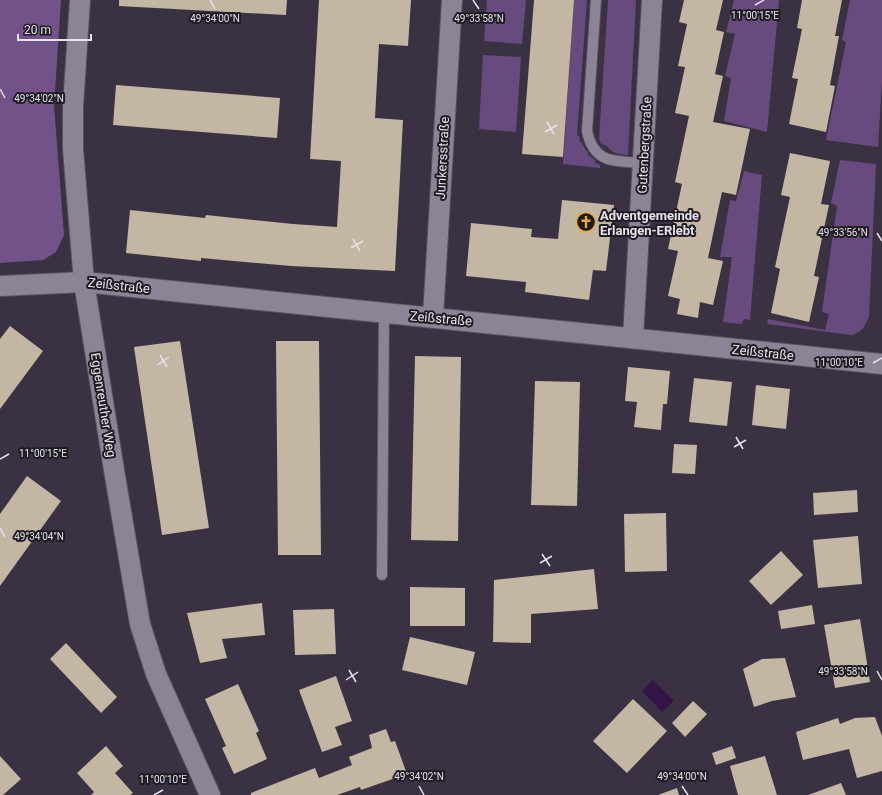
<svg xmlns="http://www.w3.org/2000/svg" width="882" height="795" font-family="Roboto,sans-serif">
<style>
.green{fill:#674a7e}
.forest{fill:#715389}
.water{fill:#321445}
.building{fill:#c3b6a3}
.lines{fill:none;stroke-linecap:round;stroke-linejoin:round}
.lane-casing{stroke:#59515f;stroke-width:12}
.street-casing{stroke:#59515f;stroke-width:22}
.lane{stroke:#8d8396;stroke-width:10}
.street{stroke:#8d8396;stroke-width:20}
.ticks{fill:none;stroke:#e7e2ec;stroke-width:1.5}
.labels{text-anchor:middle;stroke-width:4;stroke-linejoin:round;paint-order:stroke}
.street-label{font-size:13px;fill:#e7e2ec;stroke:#1f1b23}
.poi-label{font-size:13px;font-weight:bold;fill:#e7e2ec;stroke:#1f1b23;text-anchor:start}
.ticks-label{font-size:10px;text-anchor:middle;fill:#e7e2ec;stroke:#1f1b23;stroke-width:4;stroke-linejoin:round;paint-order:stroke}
</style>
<rect width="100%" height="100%" fill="#3a3242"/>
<!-- green -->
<path class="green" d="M487,0H526L522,44L484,41Z
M574,0H587L577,135L579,136L580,142L582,143L586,151H588V155L595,160V163L600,165V168L563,164Z
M608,0H636L628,155C607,154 613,147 601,144L599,139Z
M734,0H779L767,132L724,121L731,78L725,76L735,34L726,32Z
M850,0H882V80L878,147L826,140L846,42L842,40Z
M483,55L521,57L516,132L479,129Z
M840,160L876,164L869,316C866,325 862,333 851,335L767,324L768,319L825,330L829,314L822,312L837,206L831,203Z
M744,171L762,175L750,320L744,319L742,324L723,322L732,257H720L730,200L736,201Z"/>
<!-- forest -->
<path class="forest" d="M0,0H61L54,106L64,235L56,252L43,260L0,263Z"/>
<!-- water -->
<path class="water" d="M653,680L674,701L662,712L642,691Z"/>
<!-- building -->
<path class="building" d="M119,0H287L286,15L119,6Z
M319,0H411L408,46L379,44L375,118L403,120L395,271L291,266L201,258V261L126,253L130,210L205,218L206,215L293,224L337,227L341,161L310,159Z
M534,0H574L563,157L522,154Z
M684,0H723L716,30L724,32L715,74L723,76L713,122L750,129L736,195L722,192L717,215L708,258L723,261L713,305L700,302L698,318L677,314L680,299L668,296L678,251L668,249L682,184L675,182L689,116L675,113L685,67L678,66L687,24L679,22Z
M802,0H842L835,36H839L830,85L835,86L826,132L789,124L798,79L792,78L802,29L797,28Z
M116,85L280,98L277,138L113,125Z
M790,153L830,161L821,204L829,205L814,276L819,277L809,322L771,313L780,269L775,267L790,197L781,195Z
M562,200L614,205L606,271L593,270L589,300L525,292L526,282L466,276L471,223L532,229L531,237L558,239Z
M10,326L43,351L0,409V339Z
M180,341L209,528L162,535L134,347Z
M276,341H319L321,555H278Z
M415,356L461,357L458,541L411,540Z
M628,367L670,371L667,404H663L661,430L634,427L637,402L625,401Z
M694,378L732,382L727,426L689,422Z
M535,381L580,382L577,506L531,505Z
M756,385L790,389L786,429L752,425Z
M674,444L697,445L695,474L672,473Z
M27,476L61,501L0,586V514Z
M857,490L858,512L814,515L813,493Z
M666,513L667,571L625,572L624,514Z
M858,536L862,584L818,588L813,540Z
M781,551L803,575L771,605L749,581Z
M594,569L598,609L531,614V643L493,642L494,580Z
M410,587L465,588V626H410Z
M262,603L265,635L222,639L227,658L200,663L187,613Z
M812,605L815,624L781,629L778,611Z
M334,609L336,654L295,655L293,610Z
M860,619L870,682L835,688L824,625Z
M410,637L475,652L467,685L402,670Z
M66,643L117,697L101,713L50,659Z
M785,658L796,697L772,701L754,707L743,669L762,659Z
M336,676L352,721L335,727L342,745L322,752L299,690Z
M238,684L259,731L256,733L267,759L234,774L222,748L226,746L205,699Z
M633,699L667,731L627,773L593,741Z
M693,701L707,714L685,737L672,723Z
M875,717L882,736V771L857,778L849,749L803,760L796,732L838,718L840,724L855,718Z
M386,729L391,742L395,741L407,774L361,790L360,787L337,795H251V793L315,768L319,778L352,765L349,757L372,748L369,735Z
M106,746L123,766L115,773L133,793L130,795H91L94,792L77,773Z
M732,746L736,758L716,765L712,753Z
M0,756L21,779L3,795H0Z
M765,756L777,795H738L730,766Z
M841,783L846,795H808Z
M677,788L679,795H658Z"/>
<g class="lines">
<!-- lane casing -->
<g class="lane-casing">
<path id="lane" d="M596,0L587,131C594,164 614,161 643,163
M382,575L384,313"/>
</g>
<!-- street casing -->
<g class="street-casing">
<path id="street" d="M80,0L73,107V149L84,282L113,464L140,624L156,674L210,795
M0,286L84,282L882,364
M433,317L452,0
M633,338L652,0"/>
</g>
<!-- lane -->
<use href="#lane" class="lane"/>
<!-- street -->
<use href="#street" class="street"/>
</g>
<!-- ticks -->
<path class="ticks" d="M210,0L215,9M473,0L479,9M755,5L764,0M0,89L5,98M547,122L554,134M545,132L557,125M877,233L882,241M353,239L360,251M351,248L363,241M160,355L167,367M873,363L882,358M157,365L169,357M736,437L743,449M734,447L746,440M0,459L9,454M0,528L5,537M542,554L550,566M540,563L552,556M349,670L356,682M877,671L882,680M346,680L358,672M419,786L424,795M682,786L688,795M154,795L163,790"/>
<!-- icons -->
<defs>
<g id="church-ring" transform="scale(1)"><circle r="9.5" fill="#1f1b23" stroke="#eaaa38" stroke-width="1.5"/><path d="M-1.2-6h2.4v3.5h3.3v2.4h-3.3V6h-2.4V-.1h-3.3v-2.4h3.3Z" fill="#eaaa38"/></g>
</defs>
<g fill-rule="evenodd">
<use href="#church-ring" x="586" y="222"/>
</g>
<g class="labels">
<!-- street labels -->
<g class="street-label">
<text transform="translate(644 145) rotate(-87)" y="5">Gutenbergstraße</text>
<text transform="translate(442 158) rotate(-87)" y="5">Junkersstraße</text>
<text transform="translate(119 285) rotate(6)" y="5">Zeißstraße</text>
<text transform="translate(441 318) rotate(5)" y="5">Zeißstraße</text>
<text transform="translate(763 352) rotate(6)" y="5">Zeißstraße</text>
<text transform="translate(104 405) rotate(81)" y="5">Eggenreuther Weg</text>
</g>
<!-- poi labels -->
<g class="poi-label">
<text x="600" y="220">Adventgemeinde<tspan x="600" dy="15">Erlangen-ERlebt</tspan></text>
</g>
</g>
<g class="ticks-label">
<text x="755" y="19">11°00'15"E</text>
<text x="215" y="22">49°34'00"N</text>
<text x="479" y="22">49°33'58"N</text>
<text x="39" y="102">49°34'02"N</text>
<text x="843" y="236">49°33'56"N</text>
<text x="839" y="366">11°00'10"E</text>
<text x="43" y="457">11°00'15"E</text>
<text x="39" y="540">49°34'04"N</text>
<text x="843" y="675">49°33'58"N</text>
<text x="419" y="780">49°34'02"N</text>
<text x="682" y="780">49°34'00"N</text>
<text x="163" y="783">11°00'10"E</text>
</g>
<!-- scale -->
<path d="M18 34v6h73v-6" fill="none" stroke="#e7e2ec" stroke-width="2"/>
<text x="24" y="34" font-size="12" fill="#e7e2ec" stroke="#1f1b23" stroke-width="3" paint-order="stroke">20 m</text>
</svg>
